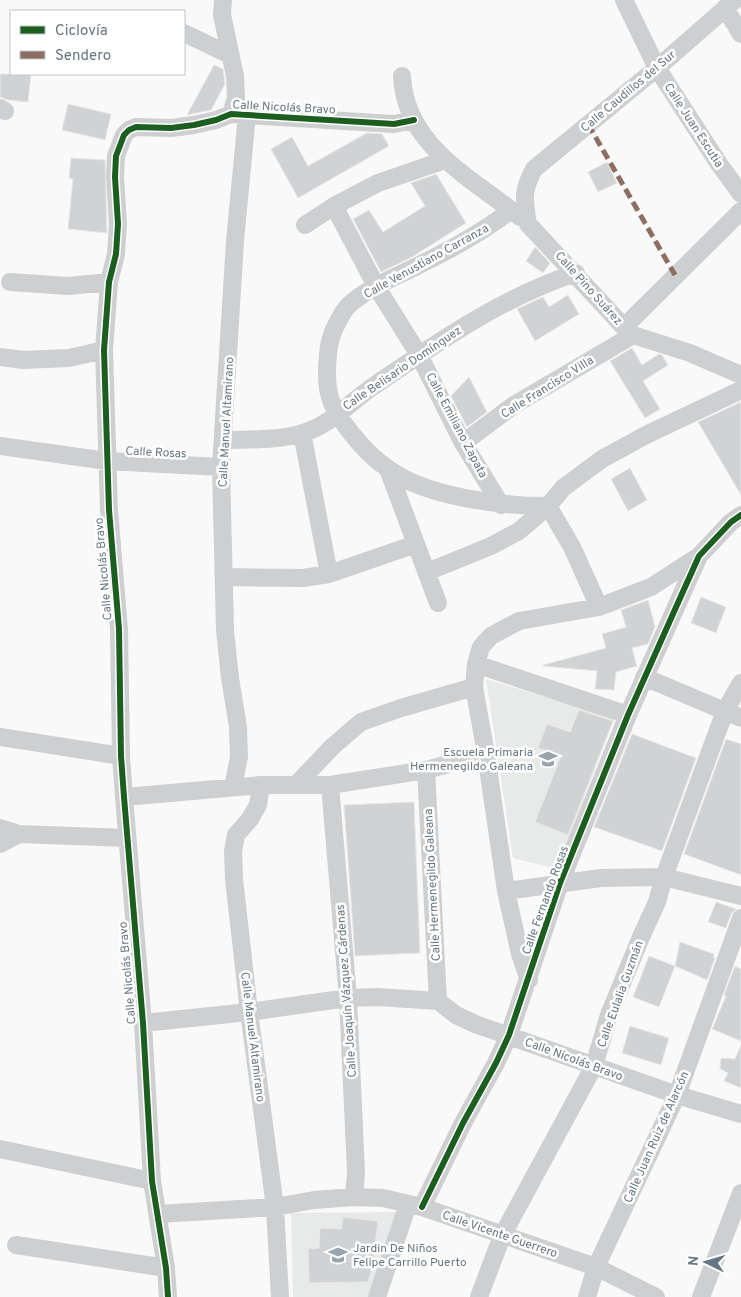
<svg xmlns="http://www.w3.org/2000/svg" width="741" height="1297" font-family="Overpass,sans-serif">
<style>
.built{fill:#e8e9e9}
.building{fill:#d0d2d3;stroke:#e8e8e8}
.lines{fill:none;stroke-linecap:round;stroke-linejoin:round}
.minor{stroke:#cecfd0;stroke-width:18}
.quiet{stroke:#8d6e63;stroke-width:5;stroke-dasharray:10 5;stroke-linecap:butt}
.cycleway-casing{stroke:#fff;stroke-width:9}
.cycleway{stroke:#1b5e20;stroke-width:6}
.labels{text-anchor:middle;stroke-width:5;stroke-linejoin:round;paint-order:stroke}
.street-label{font-size:12px;fill:#657683;stroke:#fff}
.poi-label{font-size:12px;fill:#657683;stroke:#fff;text-anchor:end}
</style>
<rect width="100%" height="100%" fill="#f9f9f9"/>
<!-- built -->
<path class="built" d="M486,679L580,707L614,720L557,869L513,858Z
M400,1212L369,1297H293L291,1213Z"/>
<!-- building -->
<path class="building" d="M214,65L223,69L225,84L211,110L187,115Z
M0,74H31L28,102L8,100L0,97Z
M68,104L111,114L105,140L62,130Z
M367,133L382,134L389,146L298,198L271,149L292,137L308,166Z
M71,158L105,160L107,233L68,229L73,179L69,178Z
M607,162L617,183L598,192L588,172Z
M436,174L466,223L412,257L381,272L353,219L369,210L383,232L425,206L411,183Z
M535,247L550,263L543,273L526,261Z
M568,295L579,314L535,341L517,309L543,297L549,307Z
M632,348L642,365L659,354L662,355L668,365L643,381L660,409L645,418L610,361Z
M469,377L487,412L467,427L451,396Z
M741,402V495L698,422Z
M630,468L647,500L628,511L611,479Z
M701,597L726,607L716,633L691,623Z
M648,600L655,627L648,644L632,648L637,666L616,672L614,690L595,689L597,671L543,666V665L606,648L602,634L626,627L621,610Z
M579,710L613,721L568,835L535,822L561,756L538,748L547,724L570,732Z
M632,734L696,758L662,851L594,827Z
M726,739L741,744V875L684,854Z
M414,802L420,953L355,956L344,805Z
M716,902L736,909L731,914L726,928L708,922Z
M680,942L714,954L713,957L715,958L707,980L675,966Z
M649,956L675,966L659,1007L633,997Z
M735,966L741,969V1041L712,1029L726,996L724,995Z
M630,1026L669,1038L661,1065L622,1053Z
M741,1045V1088L724,1081L728,1073L720,1069L721,1058L735,1059Z
M343,1217L378,1221L373,1264L368,1282L309,1283L308,1249L319,1248L320,1228L341,1229Z"/>
<g class="lines">
<!-- minor -->
<path class="minor" d="M223,0L222,15L235,76L236,98L231,114
M624,0L657,68L719,164L741,194
M735,0L657,68L534,169C522,191 524,199 528,224L624,327L633,335L690,353L741,375
M725,8L741,34
M184,33L230,55
M402,76C405,146 472,178 520,217
M0,108L5,111
M334,206L376,286L419,355L463,443L501,505
M511,210C482,233 450,250 417,266C394,278 367,288 348,306C345,309 342,314 340,318C329,336 328,348 327,369C326,398 334,412 352,434C362,447 374,459 387,468C425,497 501,506 548,506L572,547L599,607
M305,225L334,206L378,183L445,160
M10,282L68,286L109,282
M624,327L741,211
M0,357L23,360L69,358L104,350
M302,433L329,574
M223,440C249,439 277,441 303,433C331,425 353,399 378,383C441,340 503,297 576,273
M463,443L514,405L633,335
M0,446L107,461L221,467
M388,469L438,603
M427,572L491,546L519,531L548,506L563,488L602,459L646,435L741,390
M224,577L303,578L329,574L416,544
M476,664L628,715
M644,677L741,718
M0,737L121,756
M426,770L438,1001
M261,785L258,805L250,819L236,835L233,851L234,879L249,1012L275,1207L280,1297
M296,785L332,747L361,722L401,708L474,687
M330,785L348,998L356,1172L354,1197
M233,787L239,757L238,727L230,678L225,630L221,467L235,241L247,115
M124,797L261,785H330L426,770L486,754
M0,828L19,834L127,838
M0,844L19,834
M506,891L601,878L664,877L741,896
M529,980L520,954L506,891L486,754L474,687L476,664L481,647L491,636L519,621L599,607L651,587L699,556
M143,1023L249,1012L348,998L378,997L438,1001L456,1015L475,1024L677,1095L741,1114
M0,1149L152,1181
M422,1207L463,1123L496,1063L509,1035L560,883L628,715L681,596L699,556L731,522L741,515
M158,1214L275,1207L314,1200L354,1197L383,1198L422,1207L596,1267L656,1297
M16,1245L166,1268
M168,1297L166,1268L152,1181L143,1023L124,797L121,756L119,629L109,510L104,350L109,282L116,254L118,224L115,177L116,156L124,135L129,130L136,127L171,128L194,125L216,120L231,114L394,124L414,120
M377,1297L408,1204
M479,1297L502,1236L594,1066L609,1015L641,937L657,902L664,877L725,711L741,683
M587,1297L596,1267L677,1095L741,918
M701,1297L741,1193"/>
<!-- quiet -->
<path class="quiet" d="M588,124L675,275"/>
<!-- cycleway casing -->
<g class="cycleway-casing">
<path id="cycleway" d="M422,1207L463,1123L496,1063L509,1035L560,883L628,715L681,596L699,556L731,522L741,515
M168,1297L166,1268L152,1181L143,1023L124,797L121,756L119,629L109,510L104,350L109,282L116,254L118,224L115,177L116,156L124,135L129,130L136,127L171,128L194,125L216,120L231,114L394,124L414,120"/>
</g>
<!-- cycleway -->
<use href="#cycleway" class="cycleway"/>
</g>
<!-- icons -->
<defs>
<g id="school-bare" transform="scale(1.5)"><path d="M0-5L7-2L0 1L-7-2ZM-4 1L0 2.5L4 1V4Q0 6-4 4Z" fill="#99a4ac" stroke="#fff" stroke-width="2.5" paint-order="stroke"/></g>
</defs>
<g fill-rule="evenodd">
<use href="#school-bare" x="548" y="759"/>
<use href="#school-bare" x="338" y="1255"/>
</g>
<g class="labels">
<!-- street labels -->
<g class="street-label">
<text transform="translate(628 91) rotate(-40)" y="4">Calle Caudillos del Sur</text>
<text transform="translate(284 107) rotate(3)" y="4">Calle Nicolás Bravo</text>
<text transform="translate(694 125) rotate(57)" y="4">Calle Juan Escutia</text>
<text transform="translate(426 261) rotate(-29)" y="4">Calle Venustiano Carranza</text>
<text transform="translate(589 288) rotate(48)" y="4">Calle Pino Suárez</text>
<text transform="translate(402 368) rotate(-34)" y="4">Calle Belisario Domínguez</text>
<text transform="translate(547 387) rotate(-32)" y="4">Calle Francisco Villa</text>
<text transform="translate(226 422) rotate(-87)" y="4">Calle Manuel Altamirano</text>
<text transform="translate(457 425) rotate(62)" y="4">Calle Emiliano Zapata</text>
<text transform="translate(156 452) rotate(3)" y="4">Calle Rosas</text>
<text transform="translate(103 569) rotate(-95)" y="4">Calle Nicolás Bravo</text>
<text transform="translate(432 885) rotate(-93)" y="4">Calle Hermenegildo Galeana</text>
<text transform="translate(545 900) rotate(-70)" y="4">Calle Fernando Rosas</text>
<text transform="translate(127 973) rotate(-95)" y="4">Calle Nicolás Bravo</text>
<text transform="translate(346 991) rotate(-94)" y="4">Calle Joaquín Vázquez Cárdenas</text>
<text transform="translate(620 994) rotate(-70)" y="4">Calle Eulalia Guzmán</text>
<text transform="translate(253 1037) rotate(83)" y="4">Calle Manuel Altamirano</text>
<text transform="translate(574 1059) rotate(20)" y="4">Calle Nicolás Bravo</text>
<text transform="translate(656 1137) rotate(-66)" y="4">Calle Juan Ruiz de Alarcón</text>
<text transform="translate(500 1234) rotate(19)" y="4">Calle Vicente Guerrero</text>
</g>
<!-- poi labels -->
<g class="poi-label">
<text x="533" y="756">Escuela Primaria<tspan x="533" dy="14">Hermenegildo Galeana</tspan></text>
<text x="353" y="1252" text-anchor="start">Jardin De Niños<tspan x="353" dy="14">Felipe Carrillo Puerto</tspan></text>
</g>
</g>
<!-- legend -->
<rect x="10" y="10" width="175" height="65" fill="#ffffff" stroke="#c1c8cd"/>
<rect x="20" y="26" width="25" height="8" fill="#1b5e20" stroke="#c1c8cd"/>
<text x="55" y="35" font-size="15" fill="#657683">Ciclovía</text>
<rect x="20" y="51" width="25" height="8" fill="#8d6e63" stroke="#c1c8cd"/>
<text x="55" y="60" font-size="15" fill="#657683">Sendero</text>
<!-- north arrow -->
<g transform="translate(706 1262) rotate(275)" stroke="#ffffff" stroke-width="4" paint-order="stroke">
<path d="M0-4L9 19L0 12L-9 19Z" fill="#657683"/>
<text y="-8" font-size="14" font-weight="bold" text-anchor="middle" fill="#657683">N</text>
</g>
</svg>
